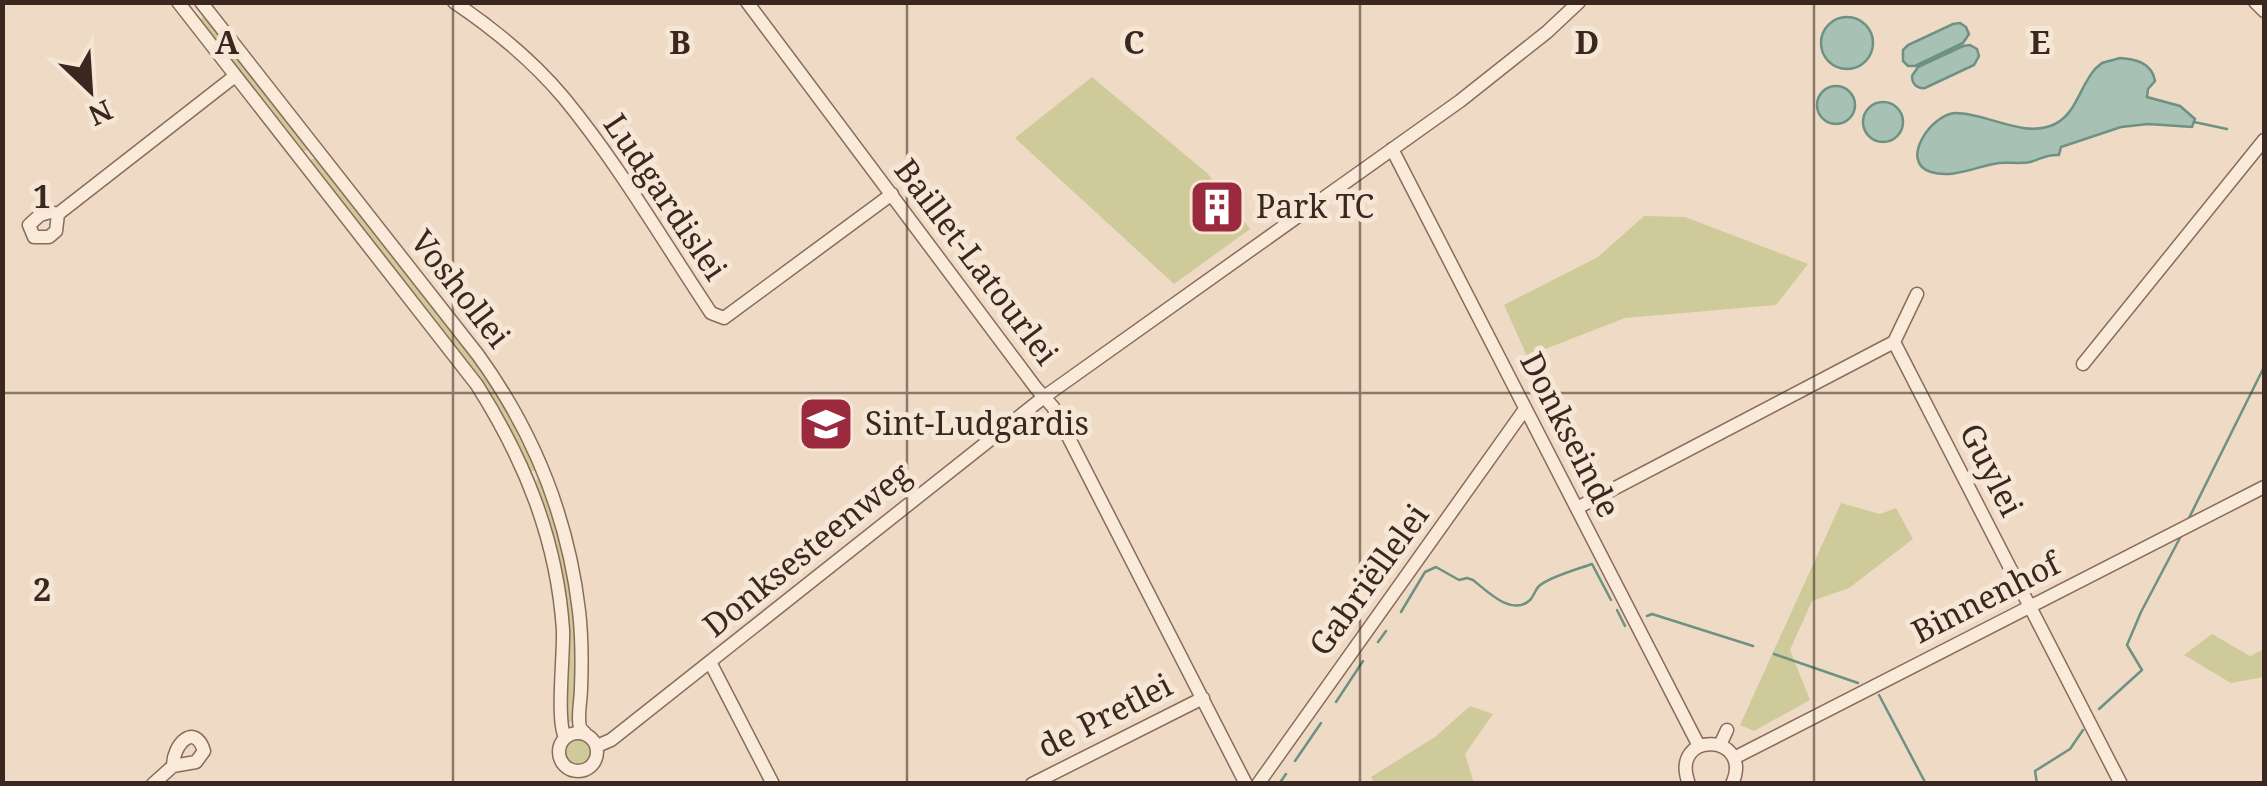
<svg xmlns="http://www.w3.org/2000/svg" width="2267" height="786" font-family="'Noto Serif',serif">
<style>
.green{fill:#ceca99}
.water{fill:#a7c2b5;stroke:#6d9182;stroke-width:2.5}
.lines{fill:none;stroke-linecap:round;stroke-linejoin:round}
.stream{stroke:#6d9182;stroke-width:2.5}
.minor-casing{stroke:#8b6b5b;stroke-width:15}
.minor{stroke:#f9ead9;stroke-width:12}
.grid{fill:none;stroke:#3a271f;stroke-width:2.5;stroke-opacity:0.55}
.labels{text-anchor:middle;stroke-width:10;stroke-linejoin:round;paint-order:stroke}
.street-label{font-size:32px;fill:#3a271f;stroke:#f6e6d5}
.poi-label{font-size:32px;fill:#3a271f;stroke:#f6e6d5;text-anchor:start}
.grid-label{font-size:32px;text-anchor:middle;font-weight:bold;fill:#3a271f;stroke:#f6e6d5;stroke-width:10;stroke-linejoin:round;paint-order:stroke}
</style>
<rect width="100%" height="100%" fill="#efdbc5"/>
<!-- green -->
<path class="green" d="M206,15L309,146L308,150L302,152L197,21Z
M1092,77L1207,173L1250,229L1174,284L1015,138Z
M316,157L491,380L509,409L536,470L530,472L528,469L500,414L309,161Z
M1644,216L1685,217L1808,264L1776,305L1625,318L1527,356L1504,305L1598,257Z
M537,479H542L564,545L577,638L576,720L565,724L567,673L535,486Z
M1841,503L1880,514L1896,508L1913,539L1849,588L1812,601L1790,650L1810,700L1754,731L1740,725Z
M2212,634L2250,656L2264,649V677L2231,683L2184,655Z
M1470,706L1493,714L1465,754L1474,783H1375L1371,777L1435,737Z
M564 752a14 14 0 1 1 28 0a14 14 0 1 1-28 0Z"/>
<!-- water -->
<path class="water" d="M1821 43a26 26 0 1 1 52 0a26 26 0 1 1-52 0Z
M1960,23L1966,27L1969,34L1963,43L1915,66H1908L1903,61V50L1908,45L1953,24Z
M1970,45L1977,49L1979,56L1974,65L1925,88C1917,89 1912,84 1912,76L1918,67L1963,46Z
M2120,58C2136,59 2152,63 2155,81L2148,89L2147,97L2180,106L2195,119L2192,127L2148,124L2121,127L2061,147L2059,155C2046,154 2042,159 2030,162C2020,164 2009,162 1999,163C1977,166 1953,179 1931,172C1898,162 1932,113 1956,113C1987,113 2024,139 2055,124C2076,114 2080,86 2095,69L2102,63Z
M1817 105a19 19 0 1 1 38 0a19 19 0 1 1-38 0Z
M1863 122a20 20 0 1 1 40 0a20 20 0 1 1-40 0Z"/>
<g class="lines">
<!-- stream -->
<path class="stream" d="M2194,122L2227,129
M2189,518L2264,367
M1617,610L1625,626
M1401,612L1425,572L1436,567L1459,580L1467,578L1473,580C1487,591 1512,617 1530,600C1534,596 1535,590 1539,586C1549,577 1578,569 1592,564L1611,600
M1647,616L1652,614L1753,646
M1378,642L1386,631
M1774,654L1858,683
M1879,695L1926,784
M1336,702L1363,661
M2099,709L2142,670L2127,645L2141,612L2182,534
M1295,761L1321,723
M1279,784L1286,774
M2037,784L2035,771L2070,749L2083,730"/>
<!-- minor casing -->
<g class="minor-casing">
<path id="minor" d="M178,2L477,385C525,461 557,540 563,630C564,655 556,720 565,737
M201,2L478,355C533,431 568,517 579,611C582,637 582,663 581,688C581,700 577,717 580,727C581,730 583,731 585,733
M454,2C494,29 533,61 564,98C619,165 663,241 711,313L724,318L892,194
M747,2L1036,388L1053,407L1246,784
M2255,2L2264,11
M1392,149L1699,746
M50,212L58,214L56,231L49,237H34L29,225L40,215Z
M58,214L235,76
M1894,342L2121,784
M1894,342L1917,294
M2083,364L2264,140
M1577,508L1894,342
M710,662L773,784
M559 752a19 19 0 1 1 38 0a19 19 0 1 1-38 0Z
M1720,745L1727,730
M597,746L611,740L1044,397L1460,101L1547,32L1579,2
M1734,758L2264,487
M153,784L173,766L196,762L204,751C195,722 173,744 173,766
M1032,784L1203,698
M1258,784L1525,409
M1689,784C1668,729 1755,733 1732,784"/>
</g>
<!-- minor -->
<use href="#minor" class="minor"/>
</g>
<!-- grid -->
<path class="grid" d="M453,2V784M907,2V784M1360,2V784M1814,2V784M2,393H2264"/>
<!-- icons -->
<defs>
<g id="building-square" transform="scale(2.875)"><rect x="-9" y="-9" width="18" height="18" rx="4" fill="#9b2a3f" stroke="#f6e6d5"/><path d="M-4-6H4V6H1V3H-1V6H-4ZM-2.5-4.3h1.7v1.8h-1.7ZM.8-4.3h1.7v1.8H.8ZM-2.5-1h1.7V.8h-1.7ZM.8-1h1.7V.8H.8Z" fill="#fff"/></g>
<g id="school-square" transform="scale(2.875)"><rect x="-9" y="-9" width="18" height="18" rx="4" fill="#9b2a3f" stroke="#f6e6d5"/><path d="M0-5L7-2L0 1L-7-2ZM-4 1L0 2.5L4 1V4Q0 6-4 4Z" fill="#fff"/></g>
</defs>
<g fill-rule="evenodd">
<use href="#building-square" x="1217" y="207"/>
<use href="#school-square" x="826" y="424"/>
</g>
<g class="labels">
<!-- street labels -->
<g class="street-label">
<text transform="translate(665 197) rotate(56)" y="11">Ludgardislei</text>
<text transform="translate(976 262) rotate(53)" y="11">Baillet-Latourlei</text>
<text transform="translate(460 289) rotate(52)" y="11">Voshollei</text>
<text transform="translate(1570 435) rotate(63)" y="11">Donkseinde</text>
<text transform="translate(1991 470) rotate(63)" y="11">Guylei</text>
<text transform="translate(807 550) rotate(-39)" y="11">Donksesteenweg</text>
<text transform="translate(1369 580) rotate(-54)" y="11">Gabriëllelei</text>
<text transform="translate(1986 598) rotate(-27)" y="11">Binnenhof</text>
<text transform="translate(1105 716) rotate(-27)" y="11">de Pretlei</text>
</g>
<!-- poi labels -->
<g class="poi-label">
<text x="1256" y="218">Park TC</text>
<text x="865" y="435">Sint-Ludgardis</text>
</g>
</g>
<g class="grid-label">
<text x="227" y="54">A</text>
<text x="680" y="54">B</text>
<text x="1134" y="54">C</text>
<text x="1587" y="54">D</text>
<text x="2040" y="54">E</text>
<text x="42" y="208">1</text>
<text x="42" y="601">2</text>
</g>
<!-- border -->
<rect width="2267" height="786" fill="none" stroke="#3a271f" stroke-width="10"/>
<!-- north arrow -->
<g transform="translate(90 90) rotate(155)" stroke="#f6e6d5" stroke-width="8" paint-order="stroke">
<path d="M0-8L18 38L0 25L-18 38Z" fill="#3a271f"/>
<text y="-15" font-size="28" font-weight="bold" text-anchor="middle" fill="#3a271f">N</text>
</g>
</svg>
